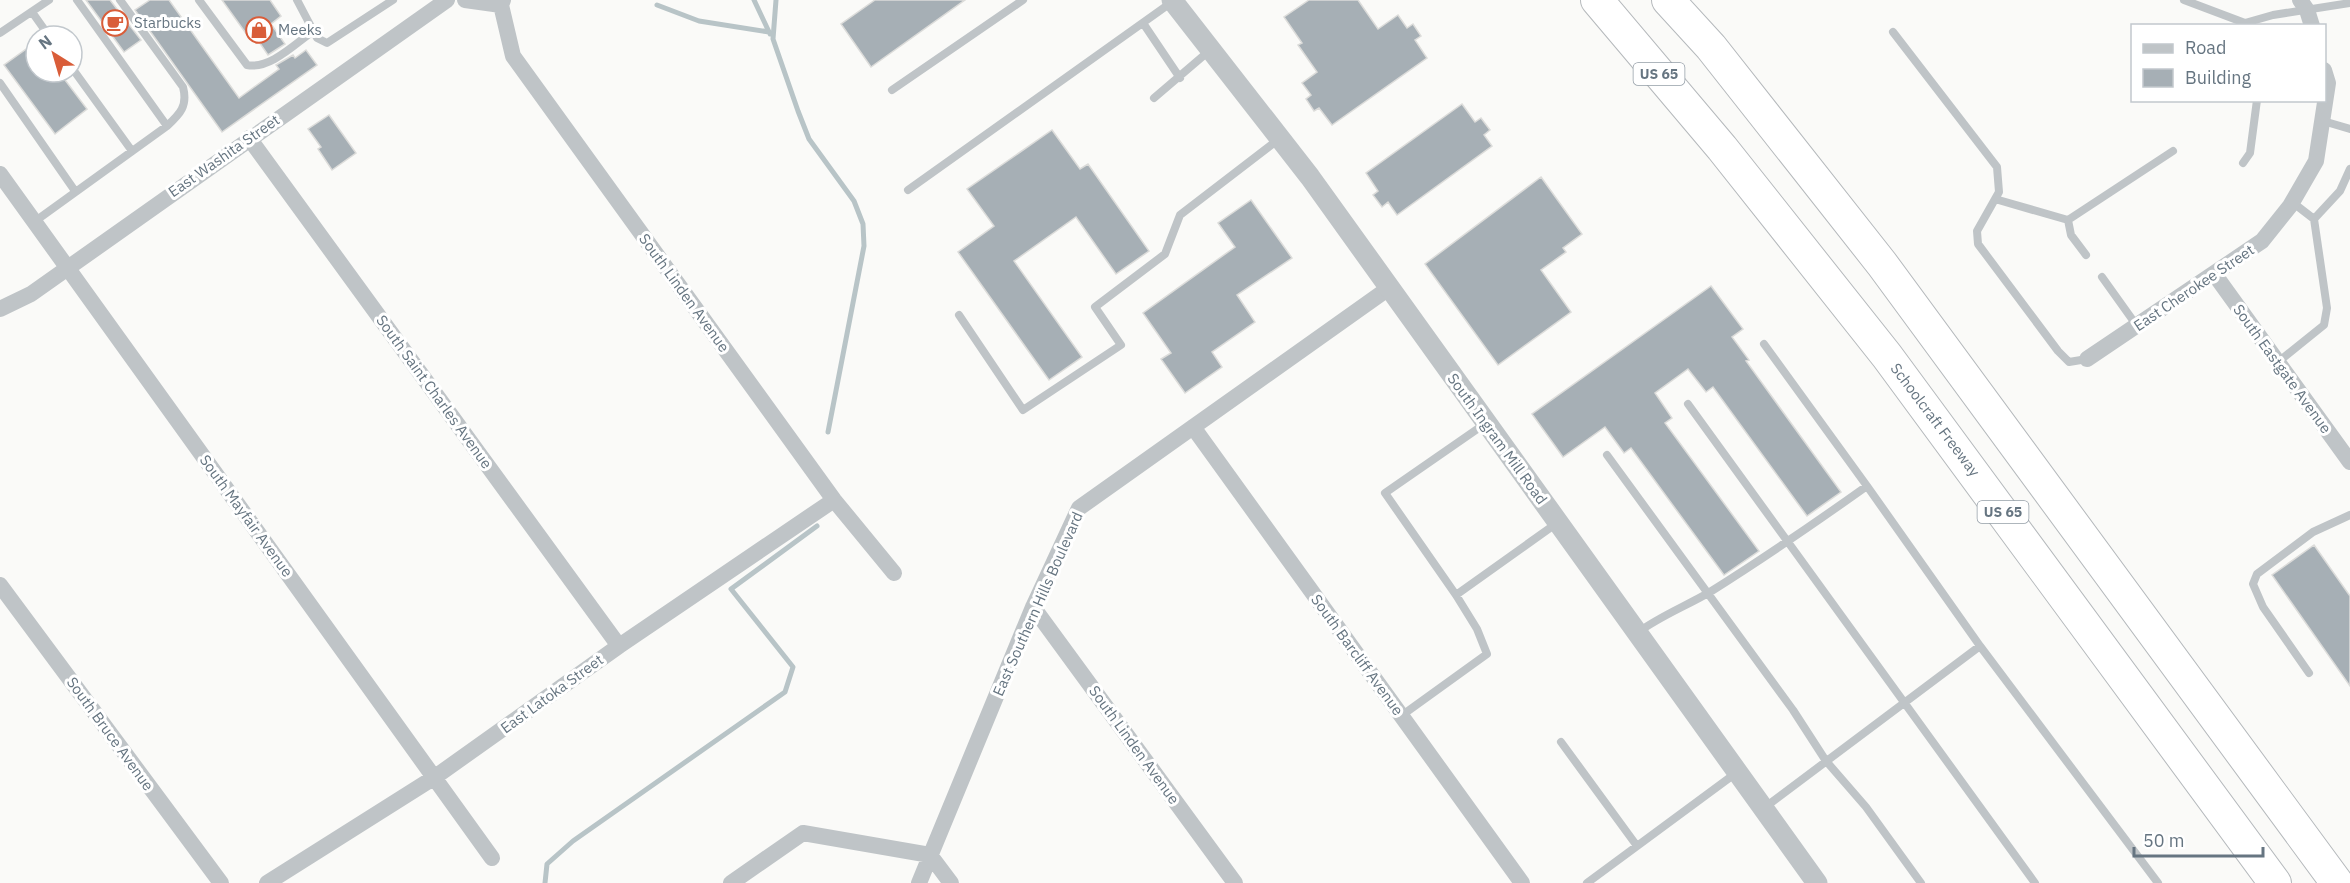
<svg xmlns="http://www.w3.org/2000/svg" width="2350" height="883" font-family="'IBM Plex Sans',sans-serif">
<style>
.lines{fill:none;stroke-linecap:round;stroke-linejoin:round}
.stream{stroke:#b8c4c7;stroke-width:5}
.building{fill:#a6afb5;stroke:#dcdcda;stroke-width:1.5}
.motorway-casing{stroke:#b5b9bc;stroke-width:34}
.service{stroke:#bfc4c7;stroke-width:8}
.minor{stroke:#bfc4c7;stroke-width:16}
.tertiary{stroke:#bfc4c7;stroke-width:21}
.motorway{stroke:#fff;stroke-width:32}
.labels{text-anchor:middle;stroke-width:6;stroke-linejoin:round;paint-order:stroke}
.shield{fill:#fff;stroke:#949ea7;stroke-width:1.5}
.shield-label{font-size:14px;font-weight:bold;fill:#667581}
.poi-label{font-size:15px;fill:#667581;stroke:#fff;text-anchor:start}
.street-label{font-size:15px;fill:#667581;stroke:#fff}
</style>
<rect width="100%" height="100%" fill="#fafaf8"/>
<g class="lines">
<!-- stream -->
<path class="stream" d="M754,0L770,34
M776,0L773,39L798,111L809,139L854,201L863,224L864,246L828,432
M657,5L699,21L769,32
M545,883L547,864L573,841L785,692L793,667L731,589L817,526"/>
</g>
<!-- building -->
<path class="building" d="M86,0H110L141,40L124,52Z
M150,0H169L239,98L279,69L276,65L293,55L295,58L306,50L317,65L222,132L135,10Z
M222,0H270L281,16L271,24L285,44L268,55L255,36L250,39Z
M875,0H965L871,67L841,24Z
M1309,0H1358L1378,29L1398,15L1407,28L1413,24L1421,36L1415,40L1427,58L1332,125L1319,108L1314,111L1306,99L1311,95L1302,83L1317,72L1298,45L1302,43L1284,17Z
M36,42V72H59L87,109L55,134L4,65Z
M1462,104L1475,122L1481,118L1490,130L1484,135L1492,146L1397,215L1388,202L1382,207L1373,195L1378,191L1366,173Z
M329,115L356,153L332,170L318,149L321,147L308,129Z
M1052,130L1080,169L1088,164L1149,251L1116,274L1076,217L1014,261L1082,357L1049,380L958,252L994,226L967,189Z
M1541,177L1582,234L1563,248L1566,252L1541,270L1571,312L1498,365L1425,264Z
M1251,200L1292,258L1237,295L1255,322L1212,352L1222,367L1185,393L1161,359L1171,353L1143,313L1235,247L1218,223Z
M1711,286L1743,329L1732,337L1749,360L1746,361L1841,492L1807,516L1713,387L1706,392L1688,369L1655,393L1672,418L1665,423L1759,551L1724,575L1631,448L1624,453L1605,427L1563,457L1532,414Z
M2314,545L2350,596V686L2272,575Z"/>
<g class="lines">
<!-- motorway casing -->
<g class="motorway-casing">
<path id="motorway" d="M1597,0L1722,148L1887,356L2275,883
M1668,0L1711,47L1882,264L2337,883"/>
</g>
<!-- service -->
<path class="service" d="M77,0L167,126
M199,0L247,65C269,70 295,44 312,32
M297,0L317,38L327,43L393,0
M2184,0L2245,23L2273,15L2350,3
M32,12L49,36
M1143,23L1180,78
M1893,32L1997,167L1999,192L1977,231L1978,244L2058,351L2069,362L2087,359
M0,33L49,0
M72,68L132,151
M0,83L75,191
M892,90L1023,0
M1154,98L1209,51
M2323,121L2350,129
M2243,163L2250,153L2257,100
M908,190L1172,2
M1995,199L2068,220L2173,151
M2314,219L2340,191L2350,169
M2068,220L2071,235L2086,255
M34,222L167,126C180,114 188,106 183,87L120,0
M2102,277L2137,326
M959,315L1023,410L1121,345L1095,307L1165,254L1180,215L1279,139
M1764,344L1867,486
M2278,362L2324,325L2327,308L2314,219L2292,202
M1688,404L2035,883
M1486,423L1385,493L1456,595L1557,523
M1607,455L1793,710L1826,761L1866,807L1921,883
M1637,633C1660,616 1686,606 1710,592C1764,558 1815,523 1867,486L1980,646
M2309,673L2263,607L2253,584L2257,574L2313,532L2350,515
M1401,716L1487,654L1477,629L1456,595
M1561,742L1637,846
M1764,808L1980,646L2158,883
M1587,883L1736,773"/>
<!-- minor -->
<path class="minor" d="M465,0L501,5
M503,0L501,5L513,56L834,500L894,573
M2300,0L2307,10L2312,26
M249,138L619,646
M0,174L492,858
M2215,275L2350,462
M0,309L31,294L447,0
M2087,359L2262,241L2290,206L2316,161L2328,83L2324,70
M1193,427L1522,883
M0,585L221,883
M1033,607L1235,883
M267,883L435,777L619,646L834,500
M731,883L803,833L930,855L951,883
M919,883L1033,607L1079,508L1389,288"/>
<!-- tertiary -->
<path class="tertiary" d="M1172,0L1310,177L1817,883"/>
<!-- motorway -->
<use href="#motorway" class="motorway"/>
</g>
<!-- icons -->
<defs>
<g id="cafe-ring" transform="scale(1.35)"><circle r="9.5" fill="#fff" stroke="#d95d39" stroke-width="1.5"/><path d="M-5.5-4.5H6V0H3Q3 3.5 0 3.5H-2.5Q-5.5 3.5-5.5 0ZM3-3.2v2h1.7v-2ZM-6 4.5H4V6H-6Z" fill="#d95d39"/></g>
<g id="shop-ring" transform="scale(1.35)"><circle r="9.5" fill="#fff" stroke="#d95d39" stroke-width="1.5"/><path d="M-5-2.5h2.3a2.7 3.5 0 0 1 5.4 0H5L5.5 6h-11ZM-1.5-2.5h3a1.5 2.3 0 0 0-3 0Z" fill="#d95d39"/></g>
</defs>
<g fill-rule="evenodd">
<use href="#cafe-ring" x="115" y="23"/>
<use href="#shop-ring" x="259" y="30"/>
</g>
<g class="labels">
<!-- shield labels -->
<g class="shield">
<rect x="1633.5" y="63" width="51" height="22" rx="4.5"/>
<rect x="1977.5" y="501" width="51" height="22" rx="4.5"/>
</g>
<g class="shield-label">
<text x="1659" y="79">US 65</text>
<text x="2003" y="517">US 65</text>
</g>
<!-- poi labels -->
<g class="poi-label">
<text x="134" y="28">Starbucks</text>
<text x="278" y="35">Meeks</text>
</g>
<!-- street labels -->
<g class="street-label">
<text transform="translate(224 156) rotate(-35)" y="5">East Washita Street</text>
<text transform="translate(2194 288) rotate(-34)" y="5">East Cherokee Street</text>
<text transform="translate(684 293) rotate(54)" y="5">South Linden Avenue</text>
<text transform="translate(2282 369) rotate(54)" y="5">South Eastgate Avenue</text>
<text transform="translate(434 392) rotate(54)" y="5">South Saint Charles Avenue</text>
<text transform="translate(1935 420) rotate(53)" y="5">Schoolcraft Freeway</text>
<text transform="translate(1497 439) rotate(54)" y="5">South Ingram Mill Road</text>
<text transform="translate(246 516) rotate(54)" y="5">South Mayfair Avenue</text>
<text transform="translate(1038 604) rotate(-66)" y="5">East Southern Hills Boulevard</text>
<text transform="translate(1357 655) rotate(54)" y="5">South Barcliff Avenue</text>
<text transform="translate(552 694) rotate(-36)" y="5">East Latoka Street</text>
<text transform="translate(110 734) rotate(54)" y="5">South Bruce Avenue</text>
<text transform="translate(1134 745) rotate(54)" y="5">South Linden Avenue</text>
</g>
</g>
<!-- legend -->
<rect x="2131" y="24" width="195" height="78" fill="#ffffff" stroke="#c2c8cd" stroke-width="1.5"/>
<rect x="2143" y="44" width="30" height="9" fill="#bfc4c7" stroke="#c2c8cd" stroke-width="1.5"/>
<text x="2185" y="54" font-size="18" fill="#667581">Road</text>
<rect x="2143" y="69" width="30" height="18" fill="#a6afb5" stroke="#c2c8cd" stroke-width="1.5"/>
<text x="2185" y="84" font-size="18" fill="#667581">Building</text>
<!-- north arrow -->
<g transform="translate(54 54) rotate(323)"><circle r="28" fill="#ffffff" stroke="#c2c8cd" stroke-width="1.5"/>
<path d="M0-4.5L10 22L0 15L-10 22Z" fill="#d95d39"/>
<text y="-9" font-size="16" font-weight="bold" text-anchor="middle" fill="#667581">N</text>
</g>
<!-- scale -->
<path d="M2134 847v9h129v-9" fill="none" stroke="#667581" stroke-width="3"/>
<text x="2143" y="847" font-size="18" fill="#667581" stroke="#ffffff" stroke-width="4.5" paint-order="stroke">50 m</text>
</svg>
